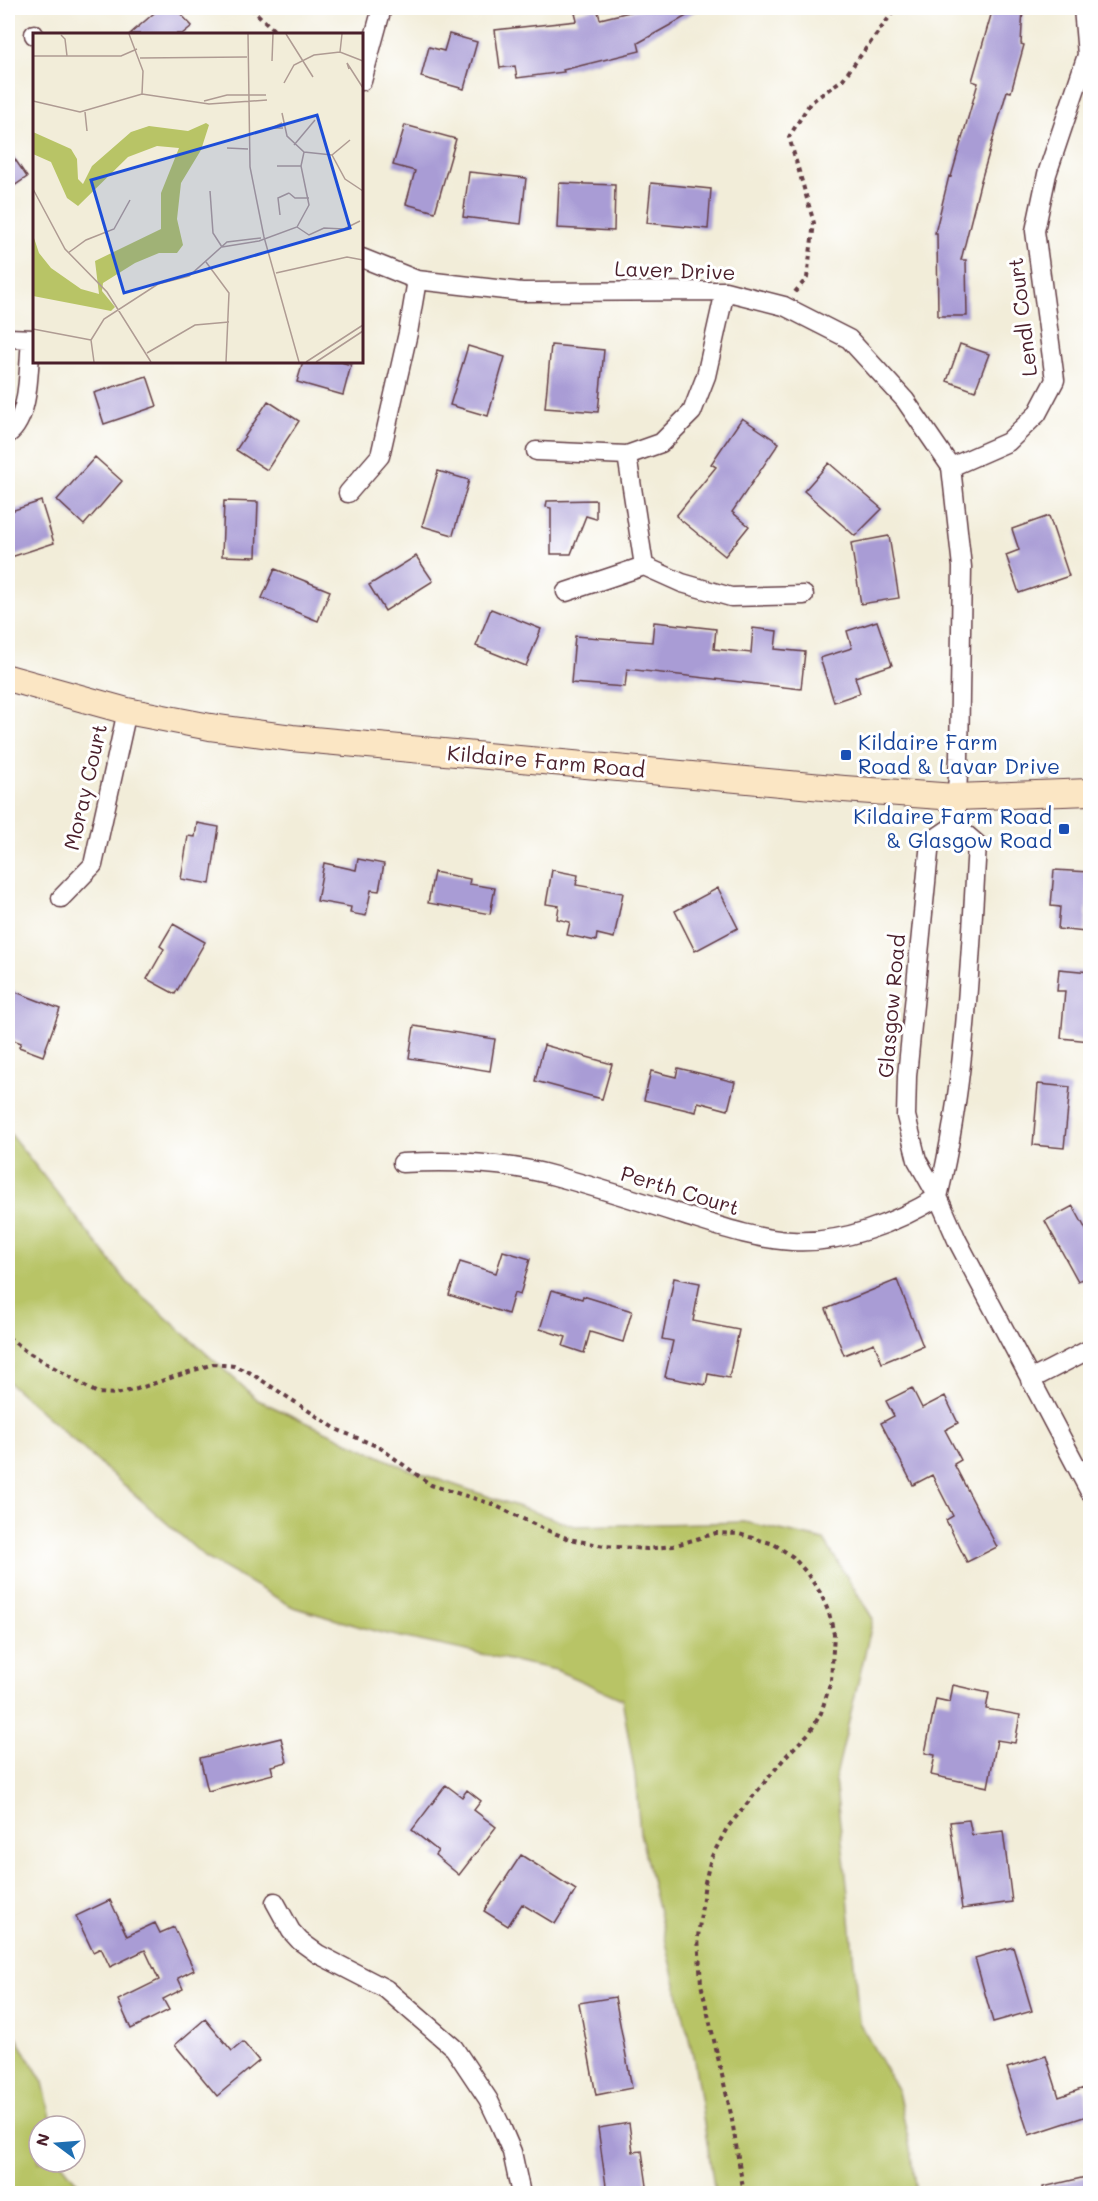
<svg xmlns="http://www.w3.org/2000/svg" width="1098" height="2201" font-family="Mali,sans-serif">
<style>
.green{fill:#b8c466;stroke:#817248;stroke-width:1.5}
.building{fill:#a99cd5}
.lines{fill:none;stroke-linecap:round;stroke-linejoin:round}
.minor-casing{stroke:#633e45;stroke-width:21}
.secondary-casing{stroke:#633e45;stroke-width:28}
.path{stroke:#633e45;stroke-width:4;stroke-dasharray:4.5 4.5;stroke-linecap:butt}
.minor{stroke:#fff;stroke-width:18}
.secondary{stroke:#fbe6c4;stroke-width:26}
.transit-dot{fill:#1a4fb4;stroke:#fff;stroke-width:2}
.labels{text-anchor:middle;stroke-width:6;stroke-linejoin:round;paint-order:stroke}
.street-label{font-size:21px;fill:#4a1f2b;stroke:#fff}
.transit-label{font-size:21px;fill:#164399;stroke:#fff;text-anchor:start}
.inset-road{fill:none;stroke:#af9b93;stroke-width:1.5}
.view{fill:#1d4ed8;fill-opacity:0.15;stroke:#1d4ed8;stroke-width:3}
.inset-edge{fill:none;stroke:#4a1f2b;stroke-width:3}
</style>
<rect width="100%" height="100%" fill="#fff"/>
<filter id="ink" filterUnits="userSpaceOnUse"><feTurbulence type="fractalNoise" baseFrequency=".0167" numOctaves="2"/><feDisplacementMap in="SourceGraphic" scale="12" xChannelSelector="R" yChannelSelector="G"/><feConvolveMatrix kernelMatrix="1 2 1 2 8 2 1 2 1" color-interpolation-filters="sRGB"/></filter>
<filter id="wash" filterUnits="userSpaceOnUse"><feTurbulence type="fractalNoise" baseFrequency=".008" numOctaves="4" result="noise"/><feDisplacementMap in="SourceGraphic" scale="24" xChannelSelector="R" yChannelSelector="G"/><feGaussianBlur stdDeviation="1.35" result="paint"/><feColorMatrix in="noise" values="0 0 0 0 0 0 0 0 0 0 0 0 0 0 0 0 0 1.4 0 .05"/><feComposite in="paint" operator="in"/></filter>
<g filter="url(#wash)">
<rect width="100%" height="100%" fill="#f2edd9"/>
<!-- green -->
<path class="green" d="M8,1131L128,1283L258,1400L405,1468L575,1526L745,1522L824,1540L873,1619L835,1780L847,1884L859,2022L898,2091L910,2148L916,2193H715L694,2060L640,1833L635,1775L622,1699L556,1670L378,1632L293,1607L206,1558L8,1382Z
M8,2023L43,2082L53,2126H39V2162H61L86,2193H8Z"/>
<g id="blocks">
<!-- building -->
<path class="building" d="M160,8H175L192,26L182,34H130Z
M597,8L600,19L646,8H701L638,43L640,51L563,70L564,72L517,78L515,66L500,68L495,30L577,21L575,13Z
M993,8H1023L1021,44L1024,45L1011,92L1007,91L980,184L961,260H966L967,316H938L937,233H935L949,176L951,177L978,83L972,81Z
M449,34L477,42L464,89L421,77L429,47L444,51Z
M405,125L456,139L435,212L406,204L415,171L393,165Z
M8,149L27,177L8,190Z
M469,172L526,178L521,224L463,217Z
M559,183L615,185L614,231L557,228Z
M651,183L711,189L708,229L647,223Z
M960,344L989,354L975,391L947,381Z
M551,345L604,350L598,412L545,408Z
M468,346L505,357L488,416L450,405Z
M303,362H341L351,365L343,395L297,382Z
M147,376L157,406L104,424L94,393Z
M268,401L299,421L267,470L236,450Z
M742,418L779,443L732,512L749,526L725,556L676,516L716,467L711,464Z
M95,457L122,481L84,525L57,500Z
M829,463L882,509L855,536L804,491Z
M438,471L469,480L453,535L422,526Z
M596,500V519L586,516L571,554H551V508L546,507L547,501Z
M41,501L54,543L8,558V512Z
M224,501L258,502L256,557L222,556Z
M1049,516L1069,576L1019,593L1006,555L1019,550L1012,529Z
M889,536L899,598L861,604L851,543Z
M416,556L433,581L385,611L369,585Z
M275,569L330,591L318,621L262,598Z
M491,609L541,629L526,666L476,646Z
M877,621L892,665L855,677L860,693L834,702L820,658L852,648L847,631Z
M654,622L716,629L714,649L751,653L753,628L777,631L775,649L805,652L801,689L627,669L625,687L571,683L575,636L652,642Z
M197,823L219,827L210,884L181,879L188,836L195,837Z
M358,859L384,864L379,891L371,890L366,916L350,913L351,907L317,901L324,863L356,870Z
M552,870L578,875L576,885L623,893L614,938L597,934L596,941L567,935L570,922L557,919L559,906L546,904Z
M1054,870L1089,872L1085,932L1058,929L1060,907L1051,906Z
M434,872L470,879L469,884L495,888L490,914L428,903Z
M718,888L738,928L695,951L675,911Z
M173,924L205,942L175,994L147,979L164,949L160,946Z
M1059,969L1090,972V1041L1061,1038L1065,991H1057Z
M8,989L60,1009L43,1056L19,1047L21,1043L8,1038Z
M414,1026L495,1039L490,1071L409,1058Z
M544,1045L612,1064L602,1099L535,1081Z
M678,1068L735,1082L728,1110L698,1102L696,1112L644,1100L651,1071L676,1077Z
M1038,1084L1070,1087L1064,1148L1033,1145Z
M1073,1206L1090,1237V1275L1078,1281L1045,1221Z
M503,1251L530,1259L520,1295L514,1293L508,1314L449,1295L460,1262L496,1273Z
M674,1278L700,1283L693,1321L739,1330L729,1378L708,1374L706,1385L665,1377L673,1341L662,1339Z
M897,1280L923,1346L882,1363L874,1343L844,1355L826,1309Z
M552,1290L582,1299L583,1296L632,1311L623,1342L590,1332L584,1353L563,1346L566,1337L540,1329Z
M912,1388L922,1408L945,1396L958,1423L945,1430L961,1460L954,1464L997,1547L967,1562L946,1520L953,1516L932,1475L913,1485L881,1423L894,1416L886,1401Z
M953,1685L989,1693L986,1709L1020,1715L1015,1743L997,1740L988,1787L931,1775L935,1755L925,1753L936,1699L950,1702Z
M281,1738L287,1762L271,1766L273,1774L208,1791L200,1758Z
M446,1785L462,1797L467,1790L481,1801L474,1810L496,1827L459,1875L435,1855L438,1851L412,1830Z
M969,1820L972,1835L1003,1831L1012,1902L962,1909L950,1822Z
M521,1855L576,1890L555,1924L522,1904L508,1926L484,1911Z
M110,1900L127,1936L155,1923L160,1933L174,1927L194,1970L178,1978L183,1989L163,1999L169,2010L131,2029L118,2000L159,1980L145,1950L110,1967L101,1948L93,1952L76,1916Z
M1013,1947L1032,2011L993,2022L975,1958Z
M615,1997L632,2088L596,2095L579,2003Z
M205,2019L232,2051L243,2042L259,2061L217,2096L175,2045Z
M1046,2056L1059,2097L1084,2088L1090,2115L1029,2135L1007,2068Z
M629,2123L633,2152L642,2151L648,2193H607L598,2128Z
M1090,2176V2193H1044L1043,2187Z"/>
</g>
</g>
<g filter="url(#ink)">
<use href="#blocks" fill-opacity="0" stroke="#633e45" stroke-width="1.5"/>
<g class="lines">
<!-- minor casing -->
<g class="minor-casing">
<path id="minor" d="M34,34V35
M362,81L382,8
M362,258L417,280L522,292L725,291L784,306L849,339L905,400L951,467L962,567L959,758L955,825L977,844C970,962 966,1083 938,1197
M8,338L34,339
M8,434C31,417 28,366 31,340
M536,451L627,455L661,443L692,412L706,376L725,291
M627,455L644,566L682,583L731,597L804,595
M951,467L1008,442L1037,414L1055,380L1035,231L1047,174L1087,55L1083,8
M348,493L380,456L408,333L417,280
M566,592L644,566
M955,825L930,842L907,1076L906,1116L917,1160L938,1197L957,1240L1090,1492
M61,898L93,865L127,711
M402,1163C454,1160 505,1162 555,1176C599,1188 643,1202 686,1216C721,1227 755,1239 792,1241C842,1244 896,1223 938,1197
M1030,1380L1090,1349
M275,1902L291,1931L300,1941L318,1954L386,1989L454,2048L488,2099L500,2124L512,2152L521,2194"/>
</g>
<!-- secondary casing -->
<g class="secondary-casing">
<path id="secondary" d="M8,678L127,711L210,727L292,738L844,789L955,797L1090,792"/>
</g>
<!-- path -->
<path class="path" d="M251,8L278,34
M795,292L807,278L814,223L789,137L810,103L843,79L891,15L895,8
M8,1337L24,1350L97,1393L116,1394L137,1389L213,1364L234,1366L249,1372L338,1430L379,1447L431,1485L492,1504L544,1529L569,1539L604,1546L647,1549L673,1546L716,1533L739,1534L774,1544L793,1557L806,1572L821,1594L829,1613L834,1634L831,1681L821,1713L810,1732L787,1755L727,1828L711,1858L705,1882L698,1937L701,1984L731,2114L744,2194"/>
<!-- minor -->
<use href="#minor" class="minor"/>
<!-- secondary -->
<use href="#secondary" class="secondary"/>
</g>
</g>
<!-- markers -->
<g class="transit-dot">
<rect x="840" y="749" width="12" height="12" rx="3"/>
<rect x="1058" y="823" width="12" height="12" rx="3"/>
</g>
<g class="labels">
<!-- street labels -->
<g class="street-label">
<text transform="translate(675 271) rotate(2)" y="7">Laver Drive</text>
<text transform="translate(1023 317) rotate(-97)" y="7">Lendl Court</text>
<text transform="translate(546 762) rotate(5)" y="7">Kildaire Farm Road</text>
<text transform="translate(86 787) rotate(-77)" y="7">Moray Court</text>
<text transform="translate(892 1006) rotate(-85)" y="7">Glasgow Road</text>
<text transform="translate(680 1191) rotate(17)" y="7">Perth Court</text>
</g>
<!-- transit labels -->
<g class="transit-label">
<text x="858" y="750">Kildaire Farm<tspan x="858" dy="24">Road &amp; Lavar Drive</tspan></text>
<text x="1052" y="824" text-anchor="end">Kildaire Farm Road<tspan x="1052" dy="24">&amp; Glasgow Road</tspan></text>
</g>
</g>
<!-- overview -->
<g transform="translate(33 33)">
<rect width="330" height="330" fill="#f2edd9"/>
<path d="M173,90L176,92L168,117L148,150L144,186L150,212L144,220H126L102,230L70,250L69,258L82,274L78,278L0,263V202L6,220L18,235L48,256L66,261L62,228L128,196V160L146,115L124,113L95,124L45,173L34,165L18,129L0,121V99L38,116L44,126L45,146L50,151L59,133L98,99L116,93L155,98Z" fill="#b8c466"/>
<path class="inset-road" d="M96,1L110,38L109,61M215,1L217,134L231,204L266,329M253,1L280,44M28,2L32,6L34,23M307,19L309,1M0,23H88L104,16M107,25L214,24M239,28L240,1M316,36L314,30L330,55M251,50L261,32L281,22L307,19L330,28M0,68L47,79L109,61L176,71L234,67M171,68L194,62H233M52,79L54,98M249,80L254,103L271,119L299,122L317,107M249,90L239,95H250M261,112L282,87M194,115L215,116M299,122L312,146L330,158M244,133H268M0,156L32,216L74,259L118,329M177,158L180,200L189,214M256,160L262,165H276M247,182L245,165L256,160M264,194L276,202L291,195L311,196L327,188M189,214L226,208L264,194L276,172L268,133L271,119M35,220L53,207L81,196L97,167M173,229L196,260L193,329M243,240L314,224L330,227M0,296L58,307M114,320L162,292L196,289M61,329L58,307L71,286L125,251L156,243L194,209L228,205M273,329L330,292M283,329L330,298"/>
<path class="view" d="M284,82L317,195L91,260L58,147Z"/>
<rect width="330" height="330" class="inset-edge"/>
</g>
<!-- margin -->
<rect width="1098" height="2201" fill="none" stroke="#fff" stroke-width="30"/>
<!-- north arrow -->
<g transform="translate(57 2144) rotate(286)"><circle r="28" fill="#ffffff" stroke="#b7a5aa" stroke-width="1.5"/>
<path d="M0-4.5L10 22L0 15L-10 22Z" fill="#1f6fb2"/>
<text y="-9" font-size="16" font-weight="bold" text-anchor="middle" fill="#4a1f2b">N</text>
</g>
</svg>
